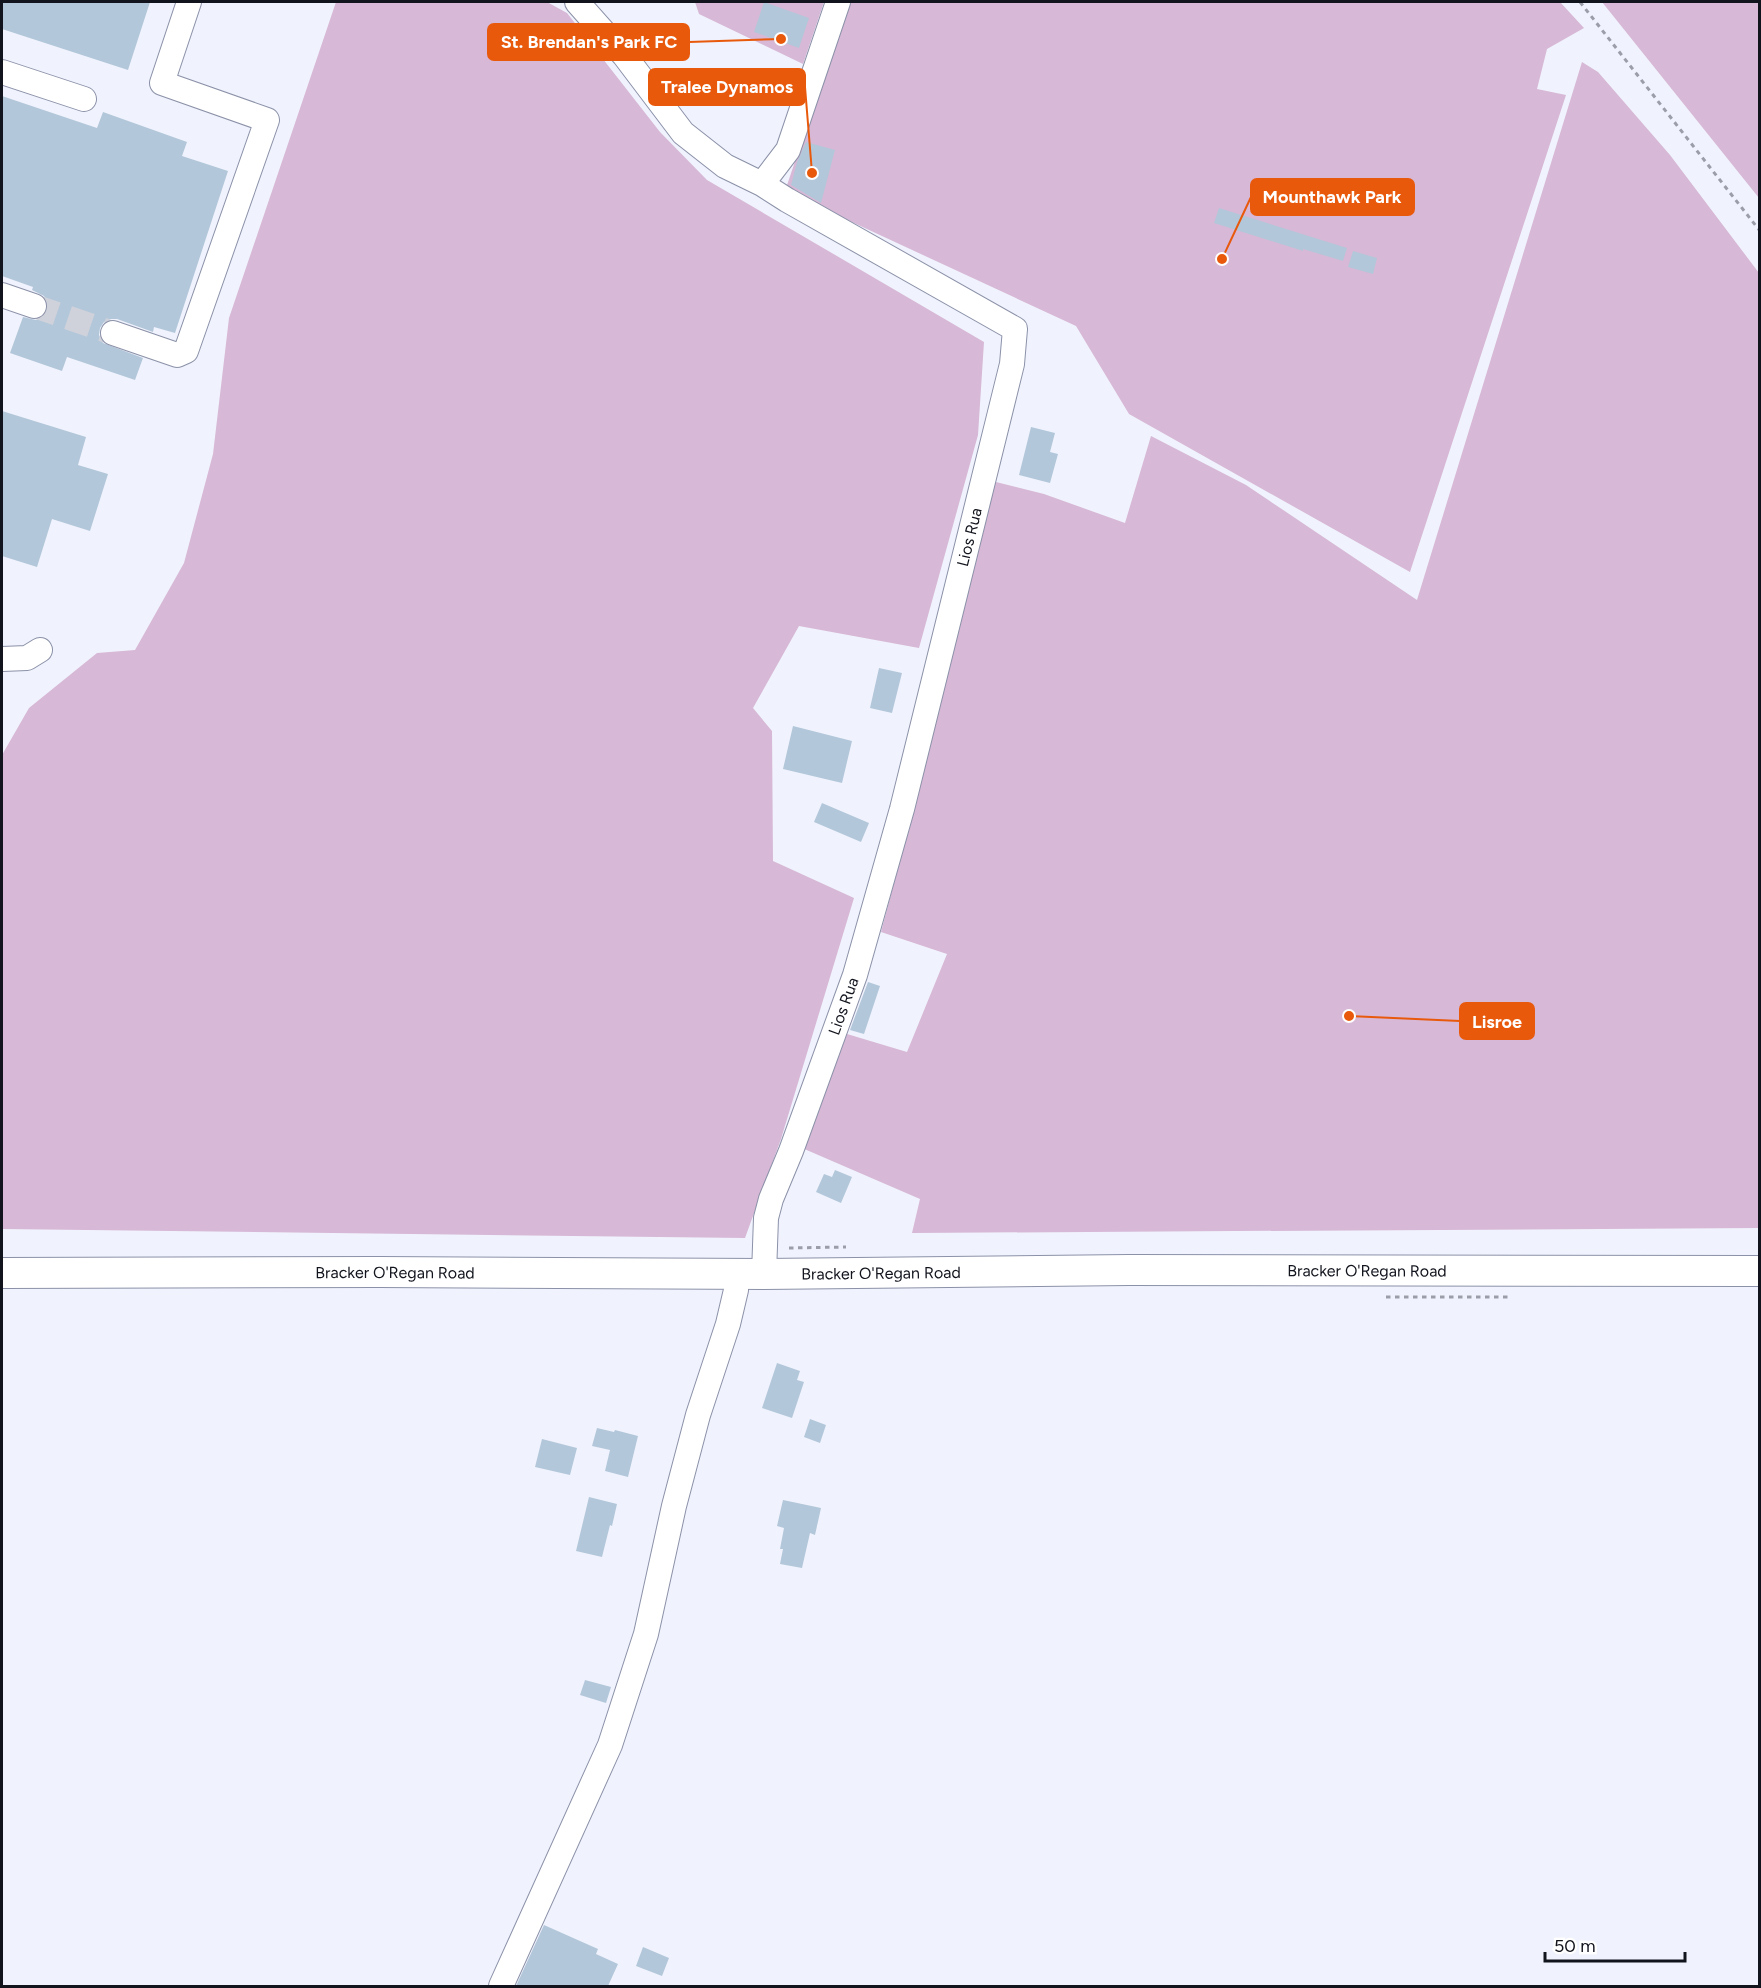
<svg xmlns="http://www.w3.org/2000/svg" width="1761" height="1988" font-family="Figtree,sans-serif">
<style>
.green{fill:#d7b8d6}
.building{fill:#b3c7da}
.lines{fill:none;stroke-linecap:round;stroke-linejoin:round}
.minor-tunnel{stroke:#cfd2db;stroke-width:24;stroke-dasharray:24 12;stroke-linecap:butt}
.minor-casing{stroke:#8b91a8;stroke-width:26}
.major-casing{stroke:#8b91a8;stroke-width:32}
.path{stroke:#9b9ea8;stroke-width:3;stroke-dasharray:4.5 4.5;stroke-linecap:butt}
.minor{stroke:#fff;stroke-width:24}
.major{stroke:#fff;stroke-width:30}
.labels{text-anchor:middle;stroke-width:5;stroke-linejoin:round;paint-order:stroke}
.street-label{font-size:16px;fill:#12141d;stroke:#fff}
.leader{fill:none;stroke:#e8590c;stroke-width:2}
.callout-dot{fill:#e8590c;stroke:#fff;stroke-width:2}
.callout{fill:#e8590c;stroke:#e8590c;stroke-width:2}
.callout-label{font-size:18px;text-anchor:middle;font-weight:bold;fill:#fff}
</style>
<rect width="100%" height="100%" fill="#f0f3fd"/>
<!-- green -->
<path class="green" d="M336,2H547L567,13L660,132L707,180L984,342L978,435L919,648L799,626L753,708L772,731L773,861L854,898L781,1139L745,1238L2,1229V755L29,708L97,653L135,650L184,563L213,454L229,318Z
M695,2H824L803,64L699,14Z
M849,2H1560L1584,28L1547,49L1537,89L1566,95L1410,572L1129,414L1076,326L785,191Z
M1602,2H1759V198L1606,7Z
M1582,62L1598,72L1670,155L1759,273V1228L912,1233L920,1199L802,1148L847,1034L907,1052L947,954L881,932L909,826L992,481L1044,494L1125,523L1151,436L1246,485L1417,600Z"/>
<!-- building -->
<path class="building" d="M2,2H150L128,70L2,29Z
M764,2L809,18L799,48L754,32Z
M2,96L97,128L103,112L187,142L182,156L228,171L175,333L154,327L153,332L117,319H110L104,322L100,328L99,335L103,343L143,358L135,380L67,357L62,371L10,353L23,317L36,320L43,317L47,311L48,304L44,296L32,290L33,287L2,276Z
M806,142L835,150L821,203L791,185L797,162Z
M1219,208L1347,248L1343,261L1303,249V251L1214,223Z
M1353,251L1377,258L1373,274L1348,267Z
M2,411L86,437L78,465L108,474L90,531L52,519L37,567L2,556Z
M1031,427L1055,433L1050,452L1058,454L1050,483L1019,475Z
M879,668L902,673L892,713L870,708Z
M793,726L852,741L842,783L783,769Z
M822,803L869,823L861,842L814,822Z
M868,982L880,986L864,1034L850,1030Z
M835,1170L852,1177L841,1203L816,1192L824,1174L832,1177Z
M777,1363L800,1371L797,1380L804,1382L792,1418L762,1408Z
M810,1419L826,1425L820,1443L804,1437Z
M597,1428L614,1432L615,1430L638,1436L628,1477L605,1471L610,1450L592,1446Z
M542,1439L577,1448L570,1475L535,1467Z
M589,1497L617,1504L612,1526L610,1525L602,1557L576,1551Z
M783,1500L821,1508L815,1535L810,1533L802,1568L780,1564L783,1549H780L784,1528L777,1526Z
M585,1680L611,1687L606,1703L580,1695Z
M544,1925L598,1949L596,1954L618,1964L608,1986H516Z
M643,1947L669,1958L662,1976L636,1966Z"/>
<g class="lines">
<!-- minor-tunnel -->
<path class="minor-tunnel" d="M34,306L113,333"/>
<!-- minor casing -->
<g class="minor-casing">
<path id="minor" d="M577,2L624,55L683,133L725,166L762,184L787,200L1015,329L1012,364L902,809L855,975L791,1151L771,1199L766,1218L764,1274
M2,72L84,99
M762,184L788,150L838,2
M2,295L34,306
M113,333L177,355L186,351L267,120L162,83L189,2
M2,659L27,658L40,650
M501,1986L610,1745L646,1634L674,1506L698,1415L728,1324L736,1290V1274"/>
</g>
<!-- major casing -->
<g class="major-casing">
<g id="major">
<path id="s1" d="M2,1273L379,1272L764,1274L1129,1270L1760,1271"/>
</g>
</g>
<!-- path -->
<path class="path" d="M1580,2L1760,231
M789,1248L846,1247
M1386,1297H1512"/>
<!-- minor -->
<use href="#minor" class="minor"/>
<!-- major -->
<use href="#major" class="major"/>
</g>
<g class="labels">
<!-- street labels -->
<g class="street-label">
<text transform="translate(969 537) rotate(-76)" y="6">Lios Rua</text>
<text transform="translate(843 1006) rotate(-70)" y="6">Lios Rua</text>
<text dy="6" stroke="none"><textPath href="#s1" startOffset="1365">Bracker O'Regan Road</textPath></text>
<text dy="6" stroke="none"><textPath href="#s1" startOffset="393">Bracker O'Regan Road</textPath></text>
<text dy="6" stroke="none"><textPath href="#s1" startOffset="879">Bracker O'Regan Road</textPath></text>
</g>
</g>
<!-- callouts -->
<path class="leader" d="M781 39L689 42M812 173L805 87M1222 259L1251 197M1349 1016L1460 1021"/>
<g class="callout-dot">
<circle cx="781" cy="39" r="6"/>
<circle cx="812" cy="173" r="6"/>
<circle cx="1222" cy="259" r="6"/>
<circle cx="1349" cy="1016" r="6"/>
</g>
<g class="callout">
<rect x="488" y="24" width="201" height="36" rx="6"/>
<rect x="649" y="69" width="156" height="36" rx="6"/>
<rect x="1251" y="179" width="163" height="36" rx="6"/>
<rect x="1460" y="1003" width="74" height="36" rx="6"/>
</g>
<g class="callout-label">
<text x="589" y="48">St. Brendan's Park FC</text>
<text x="727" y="93">Tralee Dynamos</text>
<text x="1332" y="203">Mounthawk Park</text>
<text x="1497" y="1028">Lisroe</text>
</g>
<!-- border -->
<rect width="1761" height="1988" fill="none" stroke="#12141d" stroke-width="6"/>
<!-- scale -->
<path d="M1545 1952v9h140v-9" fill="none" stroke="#12141d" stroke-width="3"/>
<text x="1554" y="1952" font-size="18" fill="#12141d" stroke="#ffffff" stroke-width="4.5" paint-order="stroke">50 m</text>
</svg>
